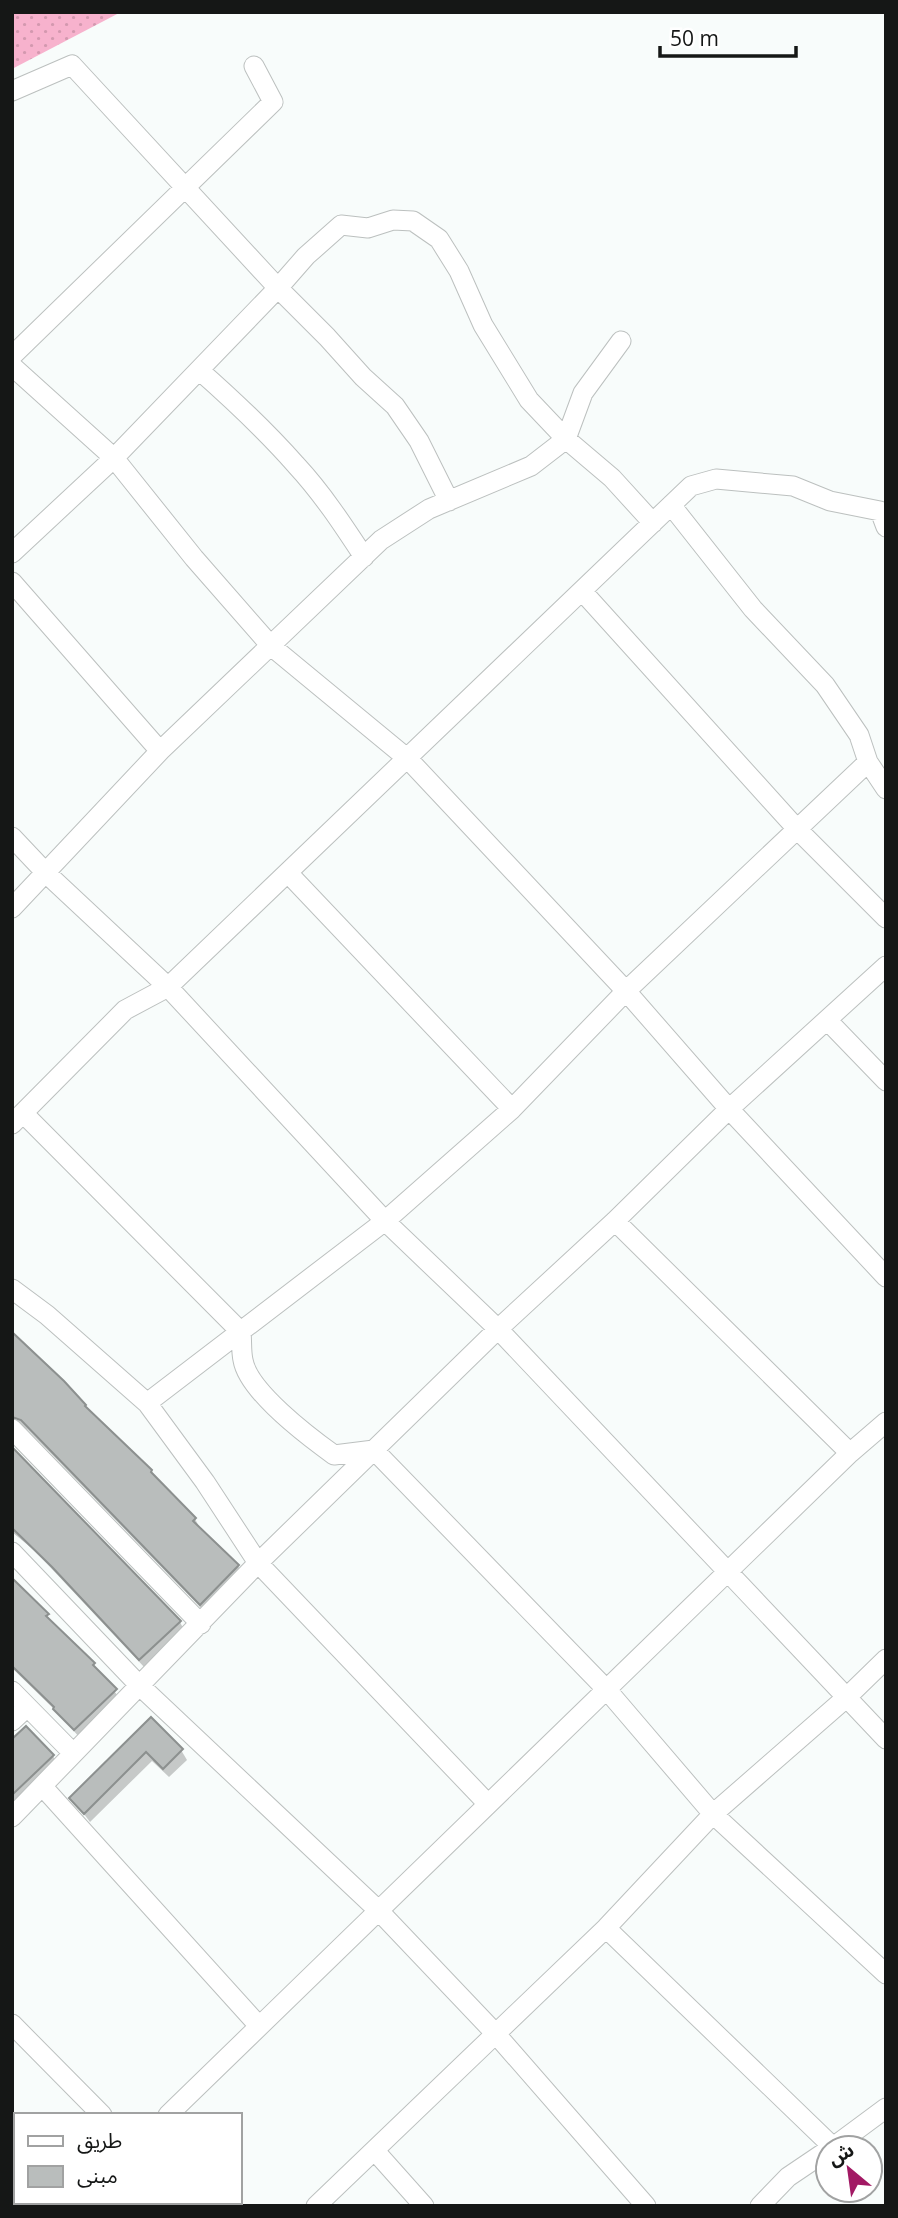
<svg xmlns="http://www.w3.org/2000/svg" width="898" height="2218" font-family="'Open Sans','Noto Sans Arabic',sans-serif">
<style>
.grass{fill:url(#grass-dots)}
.shadow{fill:#0003}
.building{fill:#b9bdbc;stroke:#8c908f;stroke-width:2}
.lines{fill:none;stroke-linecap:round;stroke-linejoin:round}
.minor-casing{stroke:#bcc0bf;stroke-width:21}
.minor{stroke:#fff;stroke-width:19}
</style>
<defs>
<pattern id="grass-dots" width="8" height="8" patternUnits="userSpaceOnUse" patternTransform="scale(1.75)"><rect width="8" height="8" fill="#f7b2cd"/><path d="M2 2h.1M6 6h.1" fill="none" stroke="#d398af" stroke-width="1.8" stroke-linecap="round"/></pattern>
</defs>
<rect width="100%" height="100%" fill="#f8fcfb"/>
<!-- grass -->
<path class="grass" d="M12,12H121L12,69Z"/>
<!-- shadow -->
<path class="shadow" d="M12,1333L195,1519L200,1528L238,1566L243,1575L206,1613L28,1430L21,1426L12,1428Z
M12,1449L180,1622L185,1632L145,1668L35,1551L12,1532Z
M12,1581L47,1615L53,1625L94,1665L121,1700L80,1738L57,1712L12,1668Z
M151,1720L181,1750L187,1760L169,1777L152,1761L90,1822L72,1798Z
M26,1729L53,1756L58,1765L12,1803V1742Z"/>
<!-- building -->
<path class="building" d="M12,1332L64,1381L86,1405L85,1406L152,1470L151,1472L196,1518L193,1521L239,1565L200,1605L21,1420L12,1417Z
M12,1447L181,1621L139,1660L52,1567L12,1528Z
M12,1578L49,1614L46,1616L95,1663L93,1665L117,1689L74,1730L53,1709L54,1707L12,1666Z
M151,1717L183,1749L163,1769L146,1752L84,1814L69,1798Z
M26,1726L54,1755L12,1795V1739Z"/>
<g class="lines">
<!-- minor casing -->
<g class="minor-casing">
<path id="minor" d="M12,91L72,65L278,288L327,337L363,377L395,406L419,441L449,501
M12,356L273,102L254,66
M12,366L114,458L194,558L271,646L408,759L626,991L729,1109L886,966
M199,370C233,400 266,431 296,465C322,493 343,525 364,557
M12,553L114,458L278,288L306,256L341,225L368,228L393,220L413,221L439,239L459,271L483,325L529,400L566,439L612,478L653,523
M12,582L160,751
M582,591L797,829L886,918
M868,762L886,789
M12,837L46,873L168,987L385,1221L498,1329L886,1739
M288,873L512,1109
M12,908L160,751L381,540L429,509L531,466L566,439L583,393L621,341
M828,1021L886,1081
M23,1113L241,1332C242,1341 241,1351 243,1360C248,1391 309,1437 334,1455L374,1450L607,1690L713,1814L886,1974
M12,1124L125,1010L168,987L691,486L716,479L793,486L830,501L880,511L886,527
M615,1221L850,1453
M12,1289L47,1315L147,1403L205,1482L258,1563L498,1329L615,1221L729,1109L886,1277
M147,1403L385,1221L512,1109L626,991L868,762L859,735L825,685L753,609L671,505
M12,1429L201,1624
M12,1552L139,1685L378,1910L495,2033L646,2206
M12,1691L73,1753
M12,1721L27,1707
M43,1787L259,2026
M12,1817L258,1563L488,1804
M606,1928L833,2147
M12,2024L102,2115
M168,2115L850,1453L886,1422
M832,2148L886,2108
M375,2151L424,2206
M187,2202L190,2206
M73,2206L77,2202
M316,2206L606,1928L713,1814L847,1697L886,1659
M760,2206L788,2177L828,2150"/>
</g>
<!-- minor -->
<use href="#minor" class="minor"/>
</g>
<!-- border -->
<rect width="898" height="2218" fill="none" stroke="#151716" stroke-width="28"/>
<!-- legend -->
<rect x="14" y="2113" width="228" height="91" fill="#ffffff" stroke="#a1a2a2" stroke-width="2"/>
<rect x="28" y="2136" width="35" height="10" fill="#ffffff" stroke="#a1a2a2" stroke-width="2"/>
<text x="77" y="2148" font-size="21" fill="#151716">طريق</text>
<rect x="28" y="2166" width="35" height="21" fill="#b9bdbc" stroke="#a1a2a2" stroke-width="2"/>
<text x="77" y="2183" font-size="21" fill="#151716">مبنى</text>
<!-- north arrow -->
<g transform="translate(849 2169) rotate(331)"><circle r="33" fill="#ffffff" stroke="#a1a2a2" stroke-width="2"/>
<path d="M0-5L12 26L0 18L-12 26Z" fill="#a21964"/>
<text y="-10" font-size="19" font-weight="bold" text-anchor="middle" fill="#151716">ش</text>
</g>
<!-- scale -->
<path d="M660 46v10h136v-10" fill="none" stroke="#151716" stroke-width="3.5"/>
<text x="670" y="46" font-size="21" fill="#151716" stroke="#ffffff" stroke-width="5" paint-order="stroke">50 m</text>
</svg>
